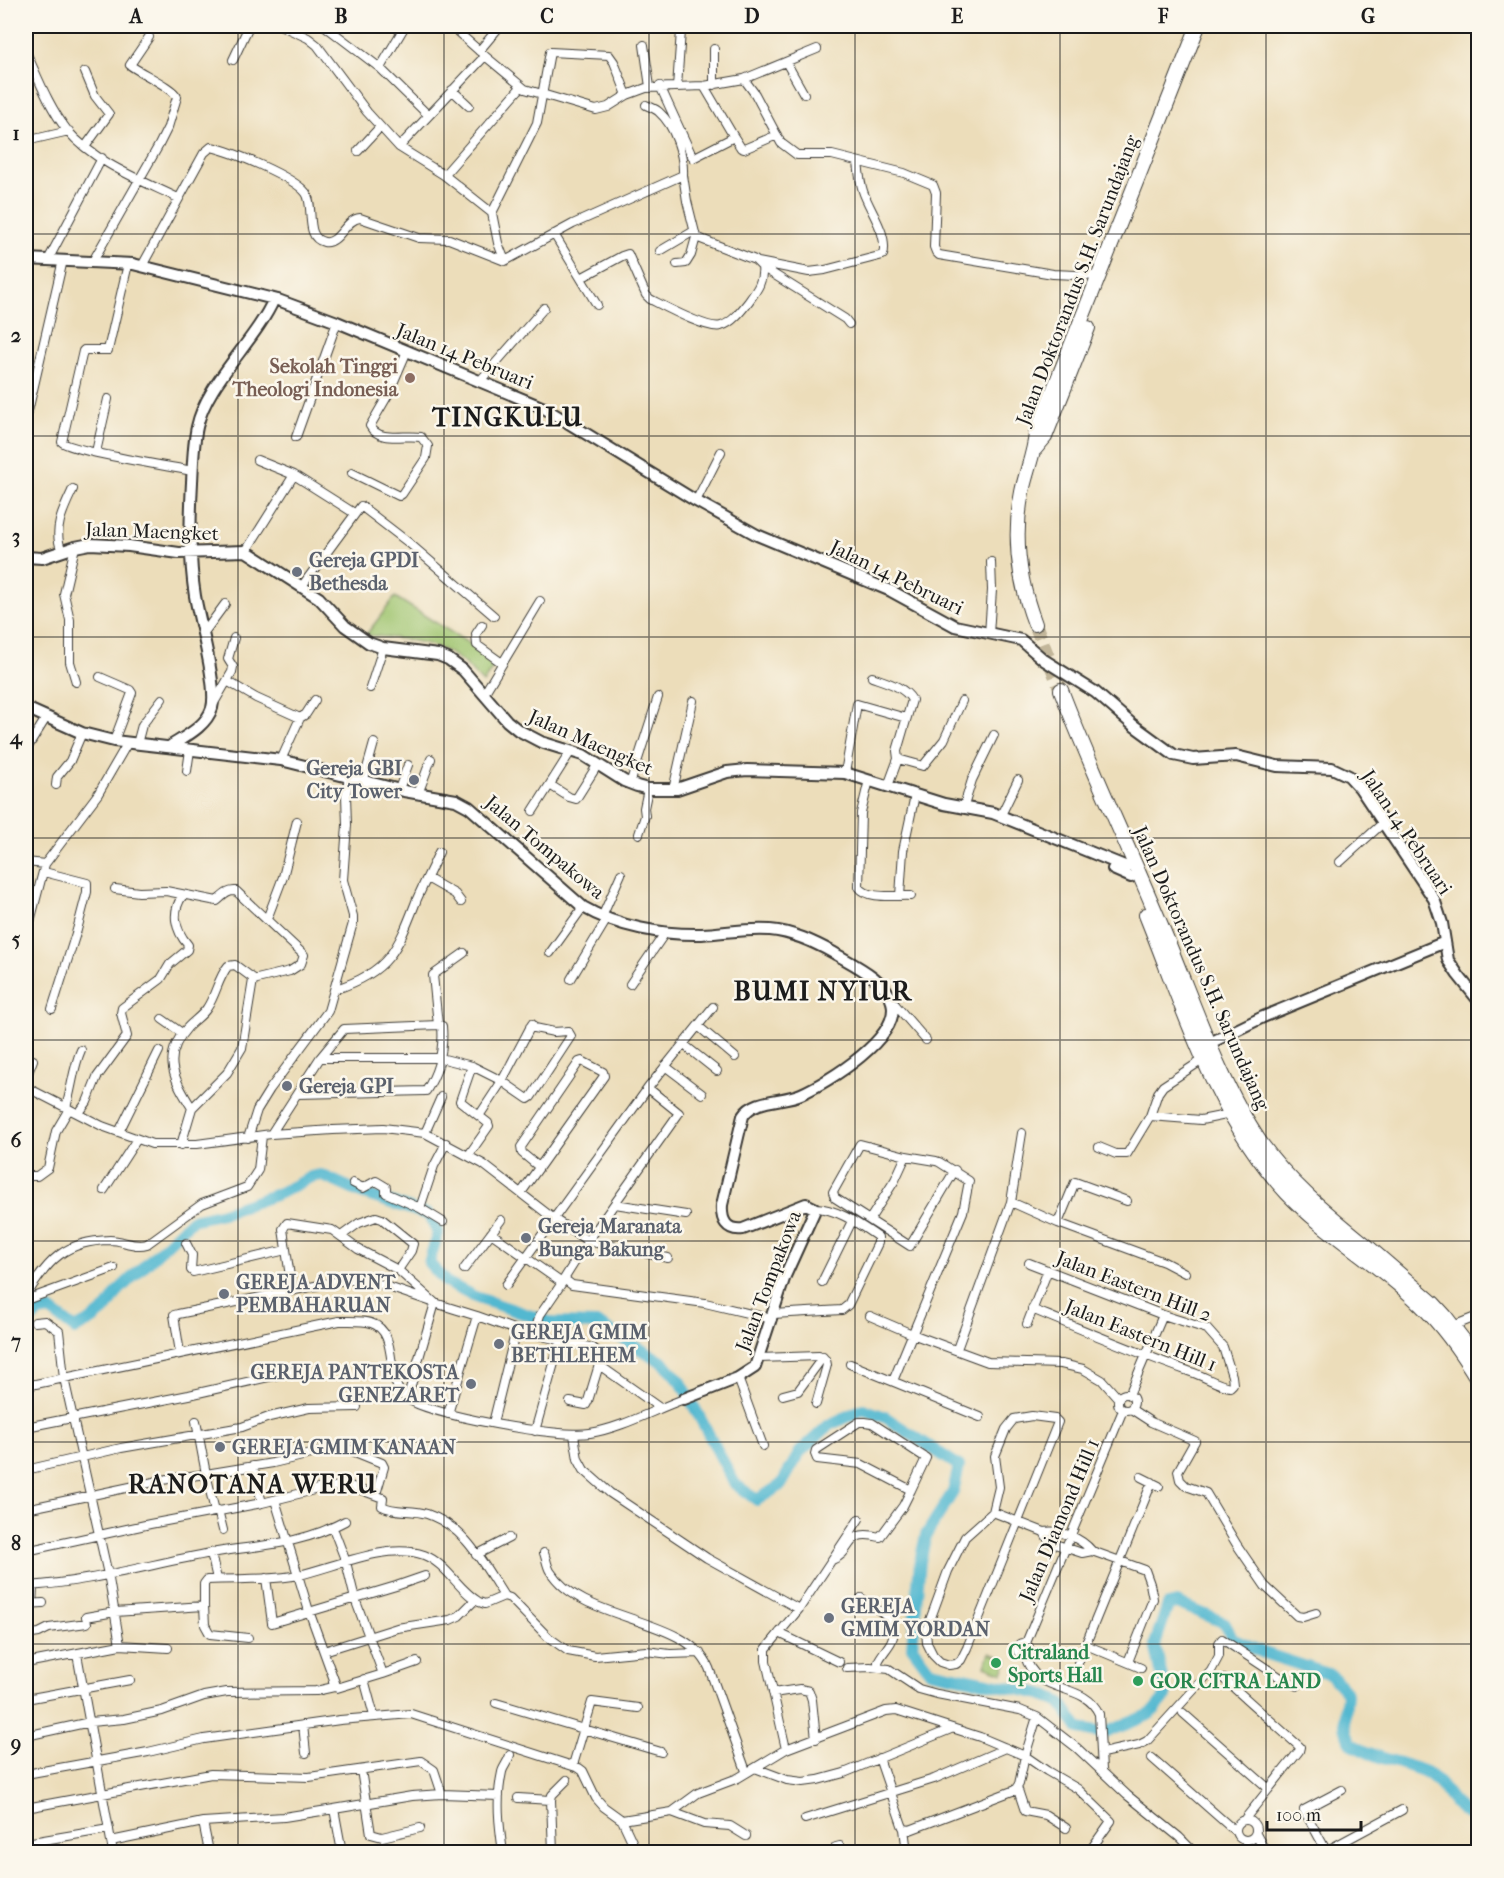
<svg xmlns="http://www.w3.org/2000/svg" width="1504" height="1878" font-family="'IM FELL French Canon',serif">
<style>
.green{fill:#9fc46e;stroke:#5e7045;stroke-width:1.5}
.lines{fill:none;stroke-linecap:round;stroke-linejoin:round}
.river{stroke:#52b8d0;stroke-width:12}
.highway-tunnel{stroke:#c2b69a;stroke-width:14;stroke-dasharray:14 7;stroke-linecap:butt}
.street-casing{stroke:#3b3934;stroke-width:10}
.secondary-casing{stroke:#3b3934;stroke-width:14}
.highway-casing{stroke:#3b3934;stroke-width:16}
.street{stroke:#fff;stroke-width:8}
.secondary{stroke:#fff;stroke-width:10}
.highway{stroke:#fff;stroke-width:14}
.grid{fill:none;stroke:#1c1c1c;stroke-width:1.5;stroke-opacity:0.55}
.education-dot{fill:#8d6e63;stroke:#fbf7ec;stroke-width:2}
.worship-dot{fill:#6b7280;stroke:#fbf7ec;stroke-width:2}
.leisure-dot{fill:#2e9e5b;stroke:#fbf7ec;stroke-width:2}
.labels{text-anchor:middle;stroke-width:5;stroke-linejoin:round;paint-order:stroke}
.street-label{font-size:20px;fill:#1c1c1c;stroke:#fbf7ec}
.education-label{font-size:20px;font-weight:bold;fill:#785e54;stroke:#fbf7ec;text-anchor:end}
.worship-label{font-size:20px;font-weight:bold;fill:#5b616d;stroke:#fbf7ec;text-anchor:start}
.leisure-label{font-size:20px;font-weight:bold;fill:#27864d;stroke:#fbf7ec;text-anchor:start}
.district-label{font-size:26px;font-weight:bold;letter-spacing:1.5px;fill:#1c1c1c;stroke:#fbf7ec}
.neatline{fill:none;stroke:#1c1c1c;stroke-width:2}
.grid-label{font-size:20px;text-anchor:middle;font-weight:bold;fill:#1c1c1c}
</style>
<rect width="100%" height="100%" fill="#fbf7ec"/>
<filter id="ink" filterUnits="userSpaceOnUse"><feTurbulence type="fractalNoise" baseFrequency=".0167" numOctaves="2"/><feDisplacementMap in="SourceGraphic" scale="12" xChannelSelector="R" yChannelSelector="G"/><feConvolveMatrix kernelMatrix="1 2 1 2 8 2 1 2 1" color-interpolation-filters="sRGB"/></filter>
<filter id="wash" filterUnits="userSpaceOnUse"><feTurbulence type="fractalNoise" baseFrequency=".008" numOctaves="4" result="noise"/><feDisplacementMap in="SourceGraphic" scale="24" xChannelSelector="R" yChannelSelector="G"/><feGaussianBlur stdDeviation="1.35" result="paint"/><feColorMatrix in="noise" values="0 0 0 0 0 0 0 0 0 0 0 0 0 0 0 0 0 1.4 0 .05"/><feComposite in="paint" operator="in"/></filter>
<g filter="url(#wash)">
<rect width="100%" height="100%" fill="#ecddba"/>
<!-- green -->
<path class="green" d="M395,597L497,661L483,683C475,675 468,666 460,660C433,639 398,639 366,635Z
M990,1653L1008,1660L1003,1673L985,1666Z"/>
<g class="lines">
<!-- river -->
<path class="river" d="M26,1325L38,1312L50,1310L75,1329L92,1320L107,1308L119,1290L192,1220L223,1213L280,1193L311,1177L321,1175L361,1193L429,1215L438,1233L429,1263L446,1282L475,1297L552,1323L598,1324L664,1363L681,1382L735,1484L757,1500L781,1485L800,1452L829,1425L863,1409L885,1417L959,1466L953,1492L926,1535L920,1562L912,1647L930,1671L1042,1694L1061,1703L1079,1729L1105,1733L1151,1714L1166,1696L1155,1644L1168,1605L1177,1603L1225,1623L1232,1639L1264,1653L1331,1675L1347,1693C1346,1710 1341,1727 1351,1742C1360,1755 1413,1765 1427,1773C1448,1785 1453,1815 1478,1817"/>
</g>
</g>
<g filter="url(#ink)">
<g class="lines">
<!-- highway-tunnel -->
<path class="highway-tunnel" d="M1035,624L1061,690"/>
<!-- street casing -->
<g class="street-casing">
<path id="street" d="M282,26L308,38L317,45L367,112L399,147
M325,26L380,68L428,115
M451,26L485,56
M644,45L650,87
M714,49V85
M479,51L500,26
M26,52C38,78 49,107 67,130C95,163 141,180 178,198
M233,60L249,26
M786,62L804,94
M380,68L405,26
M85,72L95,96L109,114L85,147
M744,79L817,49
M660,86L693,158L734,137L704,86
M677,87L681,31
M452,90L469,106
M646,105C650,107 656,109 659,112C675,126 684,155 683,175
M734,137L741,148L744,149L777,135
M26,141L69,131
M358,151L380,127
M444,175L521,87
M492,213L537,123L550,52L609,55L614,62L627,95
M554,234L597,305
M660,251L694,231
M48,260L102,158
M93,261L159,145L168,127L177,97C174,88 140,73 130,65L149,37
M505,261L498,243L492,213L444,175L399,147L485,56L525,89L596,110L608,107L627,95L646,88L704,86L744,79L755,94L781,143L797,155H832L904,173L933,185L936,193L934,247L936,252L939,255L1053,274L1099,276
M758,262L809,272L825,270L883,255C889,234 869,210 863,191C860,182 859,172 858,162
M128,264L108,350H84L83,351L62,442C71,451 173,467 193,471
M142,266L204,153L211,147C231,151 294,177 306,193C315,206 304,238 324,242C339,245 345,219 360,218L419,238L449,239L505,261L573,224L683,175L687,201L696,237L691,255L686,263L677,264
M762,267L845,319L849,324
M581,278L622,256L628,254L646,295L650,299C664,306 708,330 721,326C732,323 742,310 749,301C757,290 764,280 762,267L755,260L696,237
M479,382L544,308
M26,420L63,260
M296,437L337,322
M96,452L108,399
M257,460L294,475
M352,473L399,496L402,494L426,458L428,446L421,437C405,434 379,443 370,426L388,395L407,351
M696,501L721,452
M75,547L64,594L70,620V662L76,682
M62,551C52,530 64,508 73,489
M246,551L294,475L354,513
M302,586L361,506L409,543L494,616
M482,625L476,634L477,645L502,663
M203,634L225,604
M989,634L992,590L991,562
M100,677L130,690L132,693L114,741
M872,677C886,682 905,687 912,700L897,751L898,759L888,786
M227,681L256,698L300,718L306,714L315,700
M370,688L383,648
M484,694L540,601
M214,703L232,672L233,667L228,659L234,638
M137,744L142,725L162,699
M26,750L46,718
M898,759L923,766L944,740L962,701
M281,760L300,718
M187,771L190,750
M845,773L857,704L906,718
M364,779L374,743
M869,780L861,813L859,887C868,900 896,895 911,896
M630,784L658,697
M56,785L57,777L70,761L82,733
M550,785L569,797L576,799L598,764
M399,789L408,765
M673,790L693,701
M418,794L431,759
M963,809L972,780L994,735
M533,811L571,751
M1001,815L1018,780
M639,834L645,816L644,808L648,789
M26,862L45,864
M1340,862L1384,822
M44,872L87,883V892L77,930L52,1009
M427,878L455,894L461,902
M115,889L139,892L166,891L217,901C223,896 228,890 236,891L304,955L301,964L290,971L253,980L242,1048L227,1073L192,1108L181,1145
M900,896L903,851L915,795
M602,917L621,874
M267,919L283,877L297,821
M26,937L45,864L98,794L127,744
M550,953L583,907
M571,979L607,919
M630,984L665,933
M336,989C390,972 398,948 417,899C424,883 432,868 439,852
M892,1001L926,1040
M162,1019L182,1033
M698,1026L735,1057
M683,1044L717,1071
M320,1058H440L472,1066L460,1101L479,1116
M472,1066L502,1081L528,1099L531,1097L571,1036L568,1031L554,1032L530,1027
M665,1066L702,1094
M26,1078L33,1060
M26,1087L102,1126L152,1144H197L271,1134L333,1130L383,1128L425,1133L483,1164L554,1219L588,1241L564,1279L572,1285L705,1303L772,1319
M648,1088L679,1113L588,1241L668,1258
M297,1094L426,1091C439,1071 444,1049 442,1026L438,1025L433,975L464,953
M66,1107C72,1088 73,1068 81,1050
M192,1108C174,1080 161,1057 187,1028C193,1021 202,1016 207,1008C216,995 218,978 228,966L235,965L254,979
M79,1113L87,1102L97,1077L127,1036L121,1013L122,1008L161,979L170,964L187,950L188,945C175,930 171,912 183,895
M1150,1116L1158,1093L1163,1086L1204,1059
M119,1132L159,1051
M425,1133L441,1097
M271,1134L320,1058L344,1029L438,1025
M248,1138L257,1110L270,1089L328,1011L353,923V916L343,880L347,825L346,795L349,776
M1099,1147L1116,1154H1127L1150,1116L1201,1120L1231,1114
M468,1156L489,1126L488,1123L479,1116L502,1081L532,1024
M26,1176H37L48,1168L56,1131L69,1109
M353,1183L363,1188L376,1181L386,1187V1193L420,1208L443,1222
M104,1190L137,1139
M521,1193L604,1076L603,1072L582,1061L579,1062L521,1147L522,1153L539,1167
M1011,1202L1058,1223L1164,1262L1185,1273
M615,1204L686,1215
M420,1208L434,1166L446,1143
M870,1219L895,1180L906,1156
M1058,1223L1075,1182L1127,1201
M491,1233L562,1283
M341,1236L359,1223L376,1217L382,1219L413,1244L411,1251L398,1270
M186,1243L192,1255L191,1270L193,1272L286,1250
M1029,1263L1163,1315L1207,1329L1223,1347L1232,1376L1233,1384L1230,1387C1217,1385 1204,1376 1191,1372C1137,1353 1085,1331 1032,1309
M464,1269L501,1220
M822,1282L852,1221
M506,1285L648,1088L713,1007
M292,1290L283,1229L287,1223L332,1230L358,1249L398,1270L435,1303L477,1316L448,1414
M26,1296C48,1260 65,1241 110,1240C123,1240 134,1248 147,1244L202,1204L247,1187L258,1170L262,1136
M26,1300L114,1268
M773,1314L842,1310L848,1305L878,1243V1237C860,1225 837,1208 814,1208
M477,1316L516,1330L493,1423
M870,1316L912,1334L988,1362L1061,1364L1083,1369L1102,1380L1118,1398
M35,1322L45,1321L59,1331L64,1378L109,1579L120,1645
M1027,1324L1048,1270
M1453,1326L1473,1318L1478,1320
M516,1330L593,1348L598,1352L599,1365L588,1401L586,1405L570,1402
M534,1335L540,1315L564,1280
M957,1349L1011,1202L1022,1133
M180,1353L174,1315L178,1314L349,1279L371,1281L435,1303L407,1399
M759,1358L819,1356L826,1360L827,1365L816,1404
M850,1364L980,1417
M599,1365L660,1408
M738,1378L763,1446
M893,1381L963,1212L969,1181L939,1162L936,1161L906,1156L860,1144L833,1192L835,1198L910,1246L955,1170
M26,1386L339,1321C349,1321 362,1320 371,1323C401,1332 383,1382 406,1398C431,1416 559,1438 590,1433C622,1428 653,1410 684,1399
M1118 1402a8 8 0 1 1 16 0a8 8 0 1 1-16 0Z
M783,1395L798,1391L823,1357
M1129,1395L1163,1315
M1131,1409L1151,1422L1195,1441L1178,1471L1180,1480L1186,1486L1206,1493L1237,1545L1265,1586L1297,1616L1303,1617L1316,1613
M1032,1416L1055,1419L1058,1422L967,1648L961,1660L956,1664L949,1665L940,1662L933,1655L927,1643L926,1631L948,1571L965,1537L993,1512L999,1487L995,1456L1006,1429L1014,1419Z
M26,1427L189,1395L304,1369
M535,1431L560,1342
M574,1435L578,1459L584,1470L610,1493L707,1558L799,1609
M253,1466L262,1503
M26,1470L121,1448L242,1427L269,1417L309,1408L357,1407
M1141,1477L1159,1486
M275,1500L309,1611L337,1688L383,1674L355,1599L346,1562L333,1528
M26,1509L168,1479L206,1474L196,1421
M218,1510L223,1530
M215,1511L206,1474L273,1463L332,1449L350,1450L382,1463L384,1467L376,1494
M993,1512L1044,1532L1049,1541L1058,1545L1082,1553L1092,1551L1145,1570L1150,1584L1153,1599L1128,1662
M1044,1532C1060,1529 1081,1538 1092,1551
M26,1551L150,1524L262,1503L326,1487L350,1486L383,1498L382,1506C394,1513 412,1509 427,1514C466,1527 483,1564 504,1596
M211,1553L217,1579
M544,1553C546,1558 547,1566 550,1571C583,1624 685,1614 709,1668L746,1771
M476,1555L509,1538
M832,1560C856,1551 843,1528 880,1537L903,1506L911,1490L861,1464L817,1459L815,1454L816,1450L859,1422H865L872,1423L926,1458L911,1490
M266,1578L272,1623L396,1586L425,1576
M26,1586C88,1583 150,1564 211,1553C259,1545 301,1545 345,1521
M861,1598C876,1609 902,1620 891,1642C887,1649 881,1655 878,1662L879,1667
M26,1604L43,1603
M32,1604L33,1586
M204,1606L205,1625L210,1634L248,1638
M86,1617L115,1612L204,1606V1584L207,1580C237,1578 269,1581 299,1575C335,1567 387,1542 424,1555C447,1564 458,1590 479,1602L485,1604L504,1596L510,1598L548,1637L568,1651L595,1656L646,1651L670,1654L700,1653
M779,1633L839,1662
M26,1635L39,1633L49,1628L87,1623
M1026,1643L1123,1410
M1017 1649a6 6 0 1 1 12 0a6 6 0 1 1-12 0Z
M1086,1645L1141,1668
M324,1651L397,1628L450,1620L459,1616L475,1600
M77,1654L113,1852
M1025,1655C1035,1697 1084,1680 1099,1714L1102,1770
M26,1663L120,1645L168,1648
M1078,1663L1152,1482
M847,1668L870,1667L889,1669L919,1689L937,1694L1020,1710L1037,1717L1077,1748L1127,1795L1179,1837L1194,1852
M383,1674L417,1662
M364,1679L374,1716
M1224,1679L1300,1747L1299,1751L1244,1820
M773,1693L800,1689L809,1691L812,1700L816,1739
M26,1699L130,1680
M496,1703L661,1752
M1183,1713L1268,1788
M303,1725L306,1753
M26,1736L90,1722L124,1719L162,1711L204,1696L227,1692L316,1691L334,1687L333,1682
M786,1749L766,1661V1649L799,1609L859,1519
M1102,1753L1139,1745L1147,1741L1211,1671L1219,1656V1643L1222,1639L1284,1680L1297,1686
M879,1758L902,1825L904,1829L910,1830L1015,1790L1019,1784L1025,1756L1037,1717
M1152,1758L1236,1832
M573,1765L592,1702L638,1708
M755,1768L787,1780L803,1782L818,1780L844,1773L951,1729
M361,1770L371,1834L382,1837L420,1828
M26,1774L148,1752L204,1739L340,1720L411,1714L579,1768L583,1771L596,1798L604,1807L622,1820L637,1852
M1017,1787L1025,1811L1046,1815L1066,1828
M518,1798L551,1800
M26,1808L211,1774L309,1777L421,1761L434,1770L442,1794
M334,1809L412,1796L442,1794L499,1796
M672,1812L704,1824L730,1826L746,1836
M805,1819L934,1779L1006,1748
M1236 1830a10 10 0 1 1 20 0a10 10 0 1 1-20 0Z
M622,1820L672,1812L698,1793L738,1778L786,1749L886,1711L896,1710L980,1737L1025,1756L1047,1771L1078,1789L1111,1821L1089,1852
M203,1822L209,1852
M904,1829L907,1852
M1256,1834L1266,1852
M111,1841L203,1822L284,1817L334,1809L342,1852
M26,1843L109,1829
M1326,1851L1402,1810
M245,1852L257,1851
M503,1852C499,1825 496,1799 502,1772C503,1767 508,1762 510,1755
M553,1852L551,1800L552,1795L567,1780
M614,1852L636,1850
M836,1852V1847L840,1846
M1327,1852L1304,1810L1342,1790"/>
</g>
<!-- secondary casing -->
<g class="secondary-casing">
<path id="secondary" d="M26,259L133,264L278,300L337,322L544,408L696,501L757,535L891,591L955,626L1021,640L1044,660L1095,692L1133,725L1174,755L1193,759L1236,756L1277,766L1332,768L1349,776L1360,788L1434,899L1442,923L1448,960L1458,975L1478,1000
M26,557L42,558L75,547L90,544L129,546L179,553L246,551L319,598L345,626L369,643L383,648L438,655L448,659L463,670L507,721L518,730L541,742L583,755L624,781L637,786L648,789H677L727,772L747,770L845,773L944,804L993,813L1127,867
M26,708L82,733L114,741L281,760L404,791L456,800L469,807L583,907C617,927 663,935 702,934C724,933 748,928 770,930C793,932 814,942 834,953C852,964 886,979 892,1002C902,1037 828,1082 801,1094C784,1102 754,1098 743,1116L722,1205C721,1220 726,1231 743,1229L806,1204L814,1208V1212L785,1276L755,1367L738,1378L684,1399
M169,747C184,737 206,727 212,708C218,687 199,620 195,596C189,558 190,520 192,482C193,464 193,445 197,427C206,383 255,342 274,299
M1113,869L1131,877
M1210,1043L1263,1017L1445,942"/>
</g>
<!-- highway casing -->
<g class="highway-casing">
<path id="highway" d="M1035,449L1045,437L1088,328
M1035,624C1019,582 1013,536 1022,492C1026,472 1034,454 1036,434L1198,26
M1061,690C1096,782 1140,870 1176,962C1199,1019 1225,1091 1260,1142C1289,1183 1329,1215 1367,1246C1389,1265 1411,1284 1433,1303L1445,1316L1478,1359
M1146,915C1184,1009 1216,1117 1287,1193C1327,1235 1379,1263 1420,1304C1443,1326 1462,1353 1478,1380"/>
</g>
<!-- street -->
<use href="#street" class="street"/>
<!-- secondary -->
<use href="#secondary" class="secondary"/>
<!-- highway -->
<use href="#highway" class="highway"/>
</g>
</g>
<!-- grid -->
<path class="grid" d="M238,26V1852M444,26V1852M649,26V1852M855,26V1852M1060,26V1852M1266,26V1852M26,234H1478M26,436H1478M26,637H1478M26,838H1478M26,1040H1478M26,1241H1478M26,1442H1478M26,1644H1478"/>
<!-- markers -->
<circle class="education-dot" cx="410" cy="378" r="6"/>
<g class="worship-dot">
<circle cx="297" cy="572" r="6"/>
<circle cx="414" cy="780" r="6"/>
<circle cx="287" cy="1086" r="6"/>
<circle cx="526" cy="1238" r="6"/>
<circle cx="224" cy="1294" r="6"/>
<circle cx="499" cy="1344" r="6"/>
<circle cx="471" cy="1384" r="6"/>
<circle cx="220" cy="1447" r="6"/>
<circle cx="829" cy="1618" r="6"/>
</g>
<g class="leisure-dot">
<circle cx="996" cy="1663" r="6"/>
<circle cx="1138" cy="1681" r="6"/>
</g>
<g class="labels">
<!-- street labels -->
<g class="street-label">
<text transform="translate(1077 280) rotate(-69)" y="7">Jalan Doktorandus S.H. Sarundajang</text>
<text transform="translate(465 356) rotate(22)" y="7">Jalan 14 Pebruari</text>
<text transform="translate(152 531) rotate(2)" y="7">Jalan Maengket</text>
<text transform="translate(897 577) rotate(26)" y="7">Jalan 14 Pebruari</text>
<text transform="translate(591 742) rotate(24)" y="7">Jalan Maengket</text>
<text transform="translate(1407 832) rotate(56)" y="7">Jalan 14 Pebruari</text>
<text transform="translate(545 847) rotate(40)" y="7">Jalan Tompakowa</text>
<text transform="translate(1202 968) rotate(66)" y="7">Jalan Doktorandus S.H. Sarundajang</text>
<text transform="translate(768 1281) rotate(-69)" y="7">Jalan Tompakowa</text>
<text transform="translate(1134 1286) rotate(21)" y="7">Jalan Eastern Hill 2</text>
<text transform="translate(1141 1335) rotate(22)" y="7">Jalan Eastern Hill 1</text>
<text transform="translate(1059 1520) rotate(-67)" y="7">Jalan Diamond Hill 1</text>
</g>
<!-- education labels -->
<g class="education-label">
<text x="398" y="373">Sekolah Tinggi<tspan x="398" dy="23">Theologi Indonesia</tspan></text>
</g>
<!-- worship labels -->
<g class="worship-label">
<text x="309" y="567">Gereja GPDI<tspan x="309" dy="23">Bethesda</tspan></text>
<text x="402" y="775" text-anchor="end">Gereja GBI<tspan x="402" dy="23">City Tower</tspan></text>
<text x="299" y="1093">Gereja GPI</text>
<text x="538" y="1233">Gereja Maranata<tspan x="538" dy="23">Bunga Bakung</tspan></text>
<text x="236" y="1289">GEREJA ADVENT<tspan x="236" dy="23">PEMBAHARUAN</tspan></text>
<text x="511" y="1339">GEREJA GMIM<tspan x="511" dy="23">BETHLEHEM</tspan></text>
<text x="459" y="1379" text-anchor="end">GEREJA PANTEKOSTA<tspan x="459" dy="23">GENEZARET</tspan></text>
<text x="232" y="1454">GEREJA GMIM KANAAN</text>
<text x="841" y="1613">GEREJA<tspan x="841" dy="23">GMIM YORDAN</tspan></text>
</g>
<!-- leisure labels -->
<g class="leisure-label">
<text x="1008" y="1659">Citraland<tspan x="1008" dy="23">Sports Hall</tspan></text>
<text x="1150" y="1688">GOR CITRA LAND</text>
</g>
<!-- district labels -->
<g class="district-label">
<text x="508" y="426">TINGKULU</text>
<text x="823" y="1000">BUMI NYIUR</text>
<text x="253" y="1493">RANOTANA WERU</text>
</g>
</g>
<!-- margin -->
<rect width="1504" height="1878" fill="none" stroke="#fbf7ec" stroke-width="66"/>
<!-- scale -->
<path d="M1267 1821v9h94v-9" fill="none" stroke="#1c1c1c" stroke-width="3"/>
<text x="1276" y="1821" font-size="18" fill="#1c1c1c" stroke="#fbf7ec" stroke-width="4.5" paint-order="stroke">100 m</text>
<rect x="33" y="33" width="1438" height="1812" class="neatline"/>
<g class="grid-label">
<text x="136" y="23">A</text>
<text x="341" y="23">B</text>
<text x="547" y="23">C</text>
<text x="752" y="23">D</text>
<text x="957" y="23">E</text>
<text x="1163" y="23">F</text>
<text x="1368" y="23">G</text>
<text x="16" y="140">1</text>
<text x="16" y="342">2</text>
<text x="16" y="543">3</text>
<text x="16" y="744">4</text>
<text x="16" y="946">5</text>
<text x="16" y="1147">6</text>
<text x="16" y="1348">7</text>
<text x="16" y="1550">8</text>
<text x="16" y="1751">9</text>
</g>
</svg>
